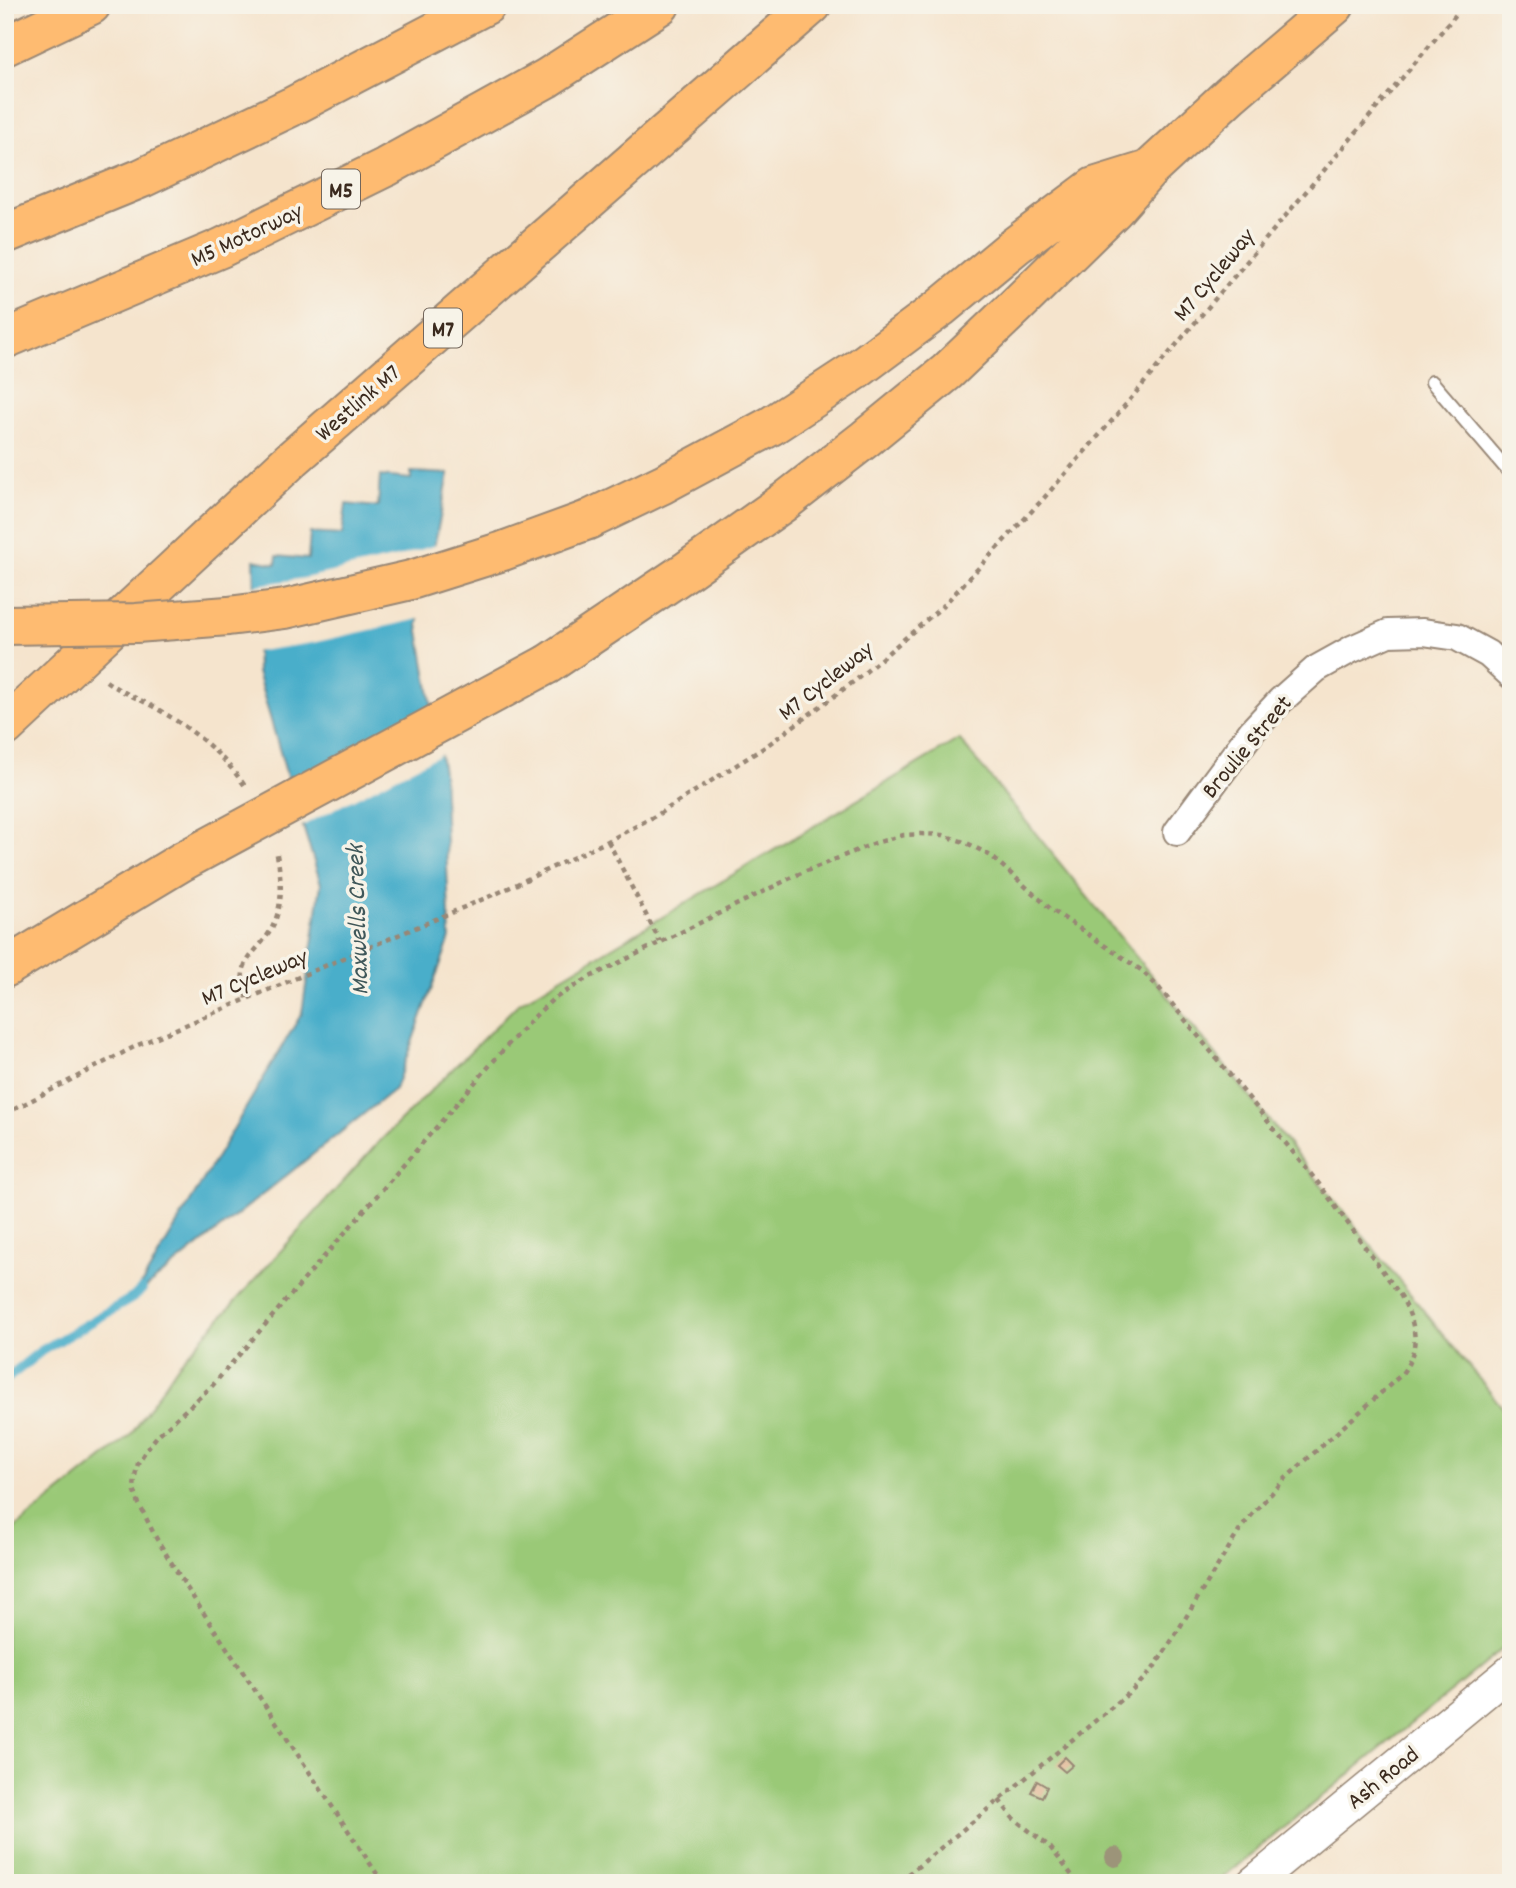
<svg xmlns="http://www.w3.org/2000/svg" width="1516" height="1888" font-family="Dekko,sans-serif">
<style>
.green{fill:#9ac977;stroke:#6a7a4a;stroke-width:2}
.water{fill:#4aaeca;stroke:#426c74;stroke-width:2}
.pier{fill:#f5e4cd}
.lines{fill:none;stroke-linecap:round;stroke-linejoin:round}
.stream{stroke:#4aaeca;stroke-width:10}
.building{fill:#d79c71}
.service-casing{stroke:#988776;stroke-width:16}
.minor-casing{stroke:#988776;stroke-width:30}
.tertiary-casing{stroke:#988776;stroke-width:35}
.motorway-casing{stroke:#988776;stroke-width:42}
.path{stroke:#988776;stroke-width:4.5;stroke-dasharray:5 5;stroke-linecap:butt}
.service{stroke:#fff;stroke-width:12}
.minor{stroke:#fff;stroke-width:26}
.tertiary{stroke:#fff;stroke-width:32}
.motorway{stroke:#febb71;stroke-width:38}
.motorway-bridge-casing{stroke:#988776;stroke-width:42;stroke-linecap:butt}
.motorway-bridge{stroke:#febb71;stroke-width:38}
.tree{fill:#9c9479}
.labels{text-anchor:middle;stroke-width:7;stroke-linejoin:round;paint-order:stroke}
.shield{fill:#f7f3e8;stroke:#73665b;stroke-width:2}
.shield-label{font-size:23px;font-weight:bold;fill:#3b2a1e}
.street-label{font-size:24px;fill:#3b2a1e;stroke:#f7f3e8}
.water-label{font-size:26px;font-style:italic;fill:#40585a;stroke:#f7f3e8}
</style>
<rect width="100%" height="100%" fill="#f7f3e8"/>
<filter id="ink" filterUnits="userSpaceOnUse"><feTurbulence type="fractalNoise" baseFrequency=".0143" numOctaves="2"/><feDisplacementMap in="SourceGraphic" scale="14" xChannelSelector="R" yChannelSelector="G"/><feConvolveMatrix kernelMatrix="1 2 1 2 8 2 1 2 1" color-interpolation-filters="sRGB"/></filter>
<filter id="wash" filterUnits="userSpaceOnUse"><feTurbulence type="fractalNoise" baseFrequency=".00686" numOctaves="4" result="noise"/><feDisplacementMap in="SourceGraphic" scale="28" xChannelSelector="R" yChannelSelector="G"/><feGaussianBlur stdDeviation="1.57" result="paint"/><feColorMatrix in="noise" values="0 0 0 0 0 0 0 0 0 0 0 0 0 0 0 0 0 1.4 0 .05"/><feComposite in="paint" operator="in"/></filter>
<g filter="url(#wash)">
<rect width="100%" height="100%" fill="#f5e4cd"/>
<!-- green -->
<path class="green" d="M959,739L1511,1418V1642L1216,1883H5V1536L130,1436L178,1365L377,1144L519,1003Z"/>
<!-- water -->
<path class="water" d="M411,472L449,474L418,625L443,772L450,938L395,1089L134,1297L302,1013L321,884L285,769L257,672L254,560L276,564L277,556L308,559L310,533L342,535L346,504L378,507L380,476L411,479Z"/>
<!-- pier -->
<path class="pier" d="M439,544L424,618L312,643L253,652L251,586L305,578L397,557Z
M435,706L443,753L300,827L287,787Z"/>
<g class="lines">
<!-- stream -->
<path class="stream" d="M5,1380L41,1351L134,1297L142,1289"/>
</g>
<g id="blocks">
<!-- building -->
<path class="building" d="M1065,1757L1073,1765L1065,1772L1057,1765Z
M1037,1781L1047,1787L1042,1797L1031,1792Z"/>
</g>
</g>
<g filter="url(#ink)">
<use href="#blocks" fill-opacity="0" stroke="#988776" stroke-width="2"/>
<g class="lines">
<!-- service casing -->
<g class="service-casing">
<path id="service" d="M1432,382L1511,474"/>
</g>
<!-- minor casing -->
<g class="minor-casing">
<path id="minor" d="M1177,832L1252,731L1280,701L1316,669L1352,649L1388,633L1423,632L1457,637L1488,654L1511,675"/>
</g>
<!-- tertiary casing -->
<g class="tertiary-casing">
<path id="tertiary" d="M1253,1883L1511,1671"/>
</g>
<!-- motorway casing -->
<g class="motorway-casing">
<path id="motorway" d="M5,46L91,5
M5,234L142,178L291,107L486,5
M5,339L221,248L386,167L547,78L660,5
M588,520L663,484L771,426L858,369L940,308L1015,246L1094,187L1149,170
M548,664L688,570L784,502L865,439L947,372L1016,306L1114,210L1149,170L1230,95L1335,5
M5,727L292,459L812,5
M5,968L183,861"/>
</g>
<!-- path -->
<path class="path" d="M106,681C121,692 137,698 154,707C192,729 222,752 247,789
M608,841L660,942
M247,998C231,957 263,953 275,921C284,898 281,874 276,850
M5,1114L138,1045L500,892L608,841L657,815L765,747L856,680L943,606L1044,498L1116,416L1464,5
M999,1800L1013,1818L1050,1847L1078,1883
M383,1883L187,1588L155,1536L139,1504L134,1489L135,1476L138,1463L146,1450L158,1435L212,1386L504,1049L532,1019L552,1000L590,977L799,874L875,843L904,835L921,834L943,835L967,843L991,856L1052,910L1141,970L1159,988L1319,1184L1401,1296C1416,1325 1422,1347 1401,1375L1286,1478L1256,1510L1241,1528L1167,1648L1153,1669L1134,1689L898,1883"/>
<!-- service -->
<use href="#service" class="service"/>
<!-- minor -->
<use href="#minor" class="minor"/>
<!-- tertiary -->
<use href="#tertiary" class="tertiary"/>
<!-- motorway -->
<use href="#motorway" class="motorway"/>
<!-- motorway-bridge casing -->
<g class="motorway-bridge-casing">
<path id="motorway-bridge" d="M5,625L136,623L228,616L285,609L411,580L503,551L588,520
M183,861L548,664"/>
</g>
<!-- motorway-bridge -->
<use href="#motorway-bridge" class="motorway-bridge"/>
</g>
<!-- trees -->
<circle class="tree" cx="1115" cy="1857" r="10"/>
</g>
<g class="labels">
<!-- shield labels -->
<g class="shield">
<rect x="322" y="169.5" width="38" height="39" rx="5"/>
<rect x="424" y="308.5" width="38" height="39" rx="5"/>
</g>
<g class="shield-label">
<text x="341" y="197">M5</text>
<text x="443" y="336">M7</text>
</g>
<!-- street labels -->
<g class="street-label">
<text transform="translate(246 234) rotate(-25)" y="8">M5 Motorway</text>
<text transform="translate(1213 274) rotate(-50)" y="8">M7 Cycleway</text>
<text transform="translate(357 402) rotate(-41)" y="8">Westlink M7</text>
<text transform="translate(825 680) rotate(-38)" y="8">M7 Cycleway</text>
<text transform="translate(1246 746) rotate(-50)" y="8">Broulie Street</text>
<text transform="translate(254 976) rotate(-23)" y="8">M7 Cycleway</text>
<text transform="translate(1382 1777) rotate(-39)" y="8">Ash Road</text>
</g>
<!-- water labels -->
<g class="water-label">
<text transform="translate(356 920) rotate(-92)" y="9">Maxwells Creek</text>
</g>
</g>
<!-- margin -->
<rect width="1516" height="1888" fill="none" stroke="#f7f3e8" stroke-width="28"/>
</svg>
